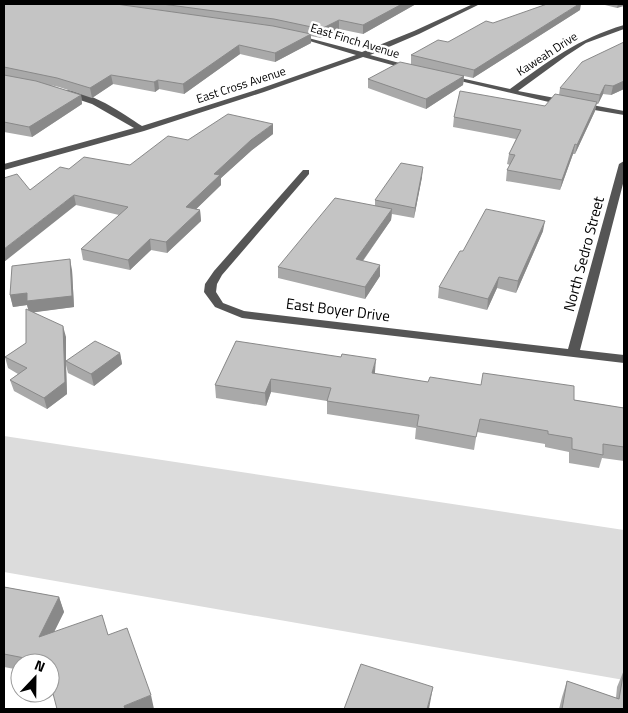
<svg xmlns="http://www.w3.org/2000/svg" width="628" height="713" font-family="'Titillium Web',sans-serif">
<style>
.green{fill:#dcdcdc}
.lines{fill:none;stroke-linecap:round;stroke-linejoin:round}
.minor{fill:#555;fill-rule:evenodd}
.wall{fill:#a9a9a9}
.shaded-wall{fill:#898989}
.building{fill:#c4c4c4;stroke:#898989}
.labels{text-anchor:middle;stroke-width:5;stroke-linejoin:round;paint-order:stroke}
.far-street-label{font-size:12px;fill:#000;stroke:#fff}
.street-label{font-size:15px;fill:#000;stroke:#fff}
</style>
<rect width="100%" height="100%" fill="#fff"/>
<!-- green -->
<path class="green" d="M4,436L624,530V680L4,572Z"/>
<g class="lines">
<!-- minor -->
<path class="minor" d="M473,4H480L419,34L370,55L414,67V71L363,57L264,92L144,131L4,170V164L134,128L92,104L62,94V90C86,88 123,113 142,126L259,89L356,55L293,36V34L362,52L414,31Z
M624,25V29L586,43L566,56L518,91L624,111V115L553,103L443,77L447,75L510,89C547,62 579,38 624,25Z
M624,161V180L580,350L624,355V363L242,318L215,307L204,292L205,284L214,271L303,170H309V174L222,275L217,284L216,292L223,303L244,311L568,349L619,164Z"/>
</g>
<!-- wall -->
<path class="wall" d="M4,4H416L363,34L339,29L321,38L311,36V43L275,62L240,54L184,94L159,89L155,92L113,84L92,98L59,87L50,85L81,95L82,104L32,137L4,132Z
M601,4H624L617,8Z
M580,10L473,78L464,76L463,85L426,109L368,88V79L411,64V55L448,42L493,23Z
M624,42V89L611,95L603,94L598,104H596L595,111L575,154H573L560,190L506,181L507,170L510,165L507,164L509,154L516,139L453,127L454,117L545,106L559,95L560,88Z
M273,134L252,150L221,178V185L196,209L200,210L201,221L167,253L151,250L130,270L83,260L81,249L119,215L76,205L30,190L69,169L130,165L188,140Z
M422,177L414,218L392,214L391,220L363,261L380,276L365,299L278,278V267L375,206V200Z
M543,231L516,293L497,288L487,310L438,298L439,287L463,251Z
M72,270L74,307L34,312L66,337V361L120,353L122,364L94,386L68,373L66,365L67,394L47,409L14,391L10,380L18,374L8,368L5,357L26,343L29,310L27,305L13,307L10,295Z
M236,341L375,372V374L428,382L481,385L624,408V461L602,458L599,468L569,463V452L545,447V444L477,432L474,450L415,439L416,428L327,414V401L271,392L266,406L216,398L215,385Z
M4,587L59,597L64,612L54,632L50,663H20V670L4,667Z
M624,670V709H559L562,697L567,681L616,698L617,687Z"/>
<!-- shaded-wall -->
<path class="shaded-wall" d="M402,4H416L363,34V25Z
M579,4H581L580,10L473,78L474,70Z
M618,4H624V6L617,8Z
M339,20V29L321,38V29Z
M311,34V43L275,62V53Z
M239,45L240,54L184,94L183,84Z
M111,75L113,84L92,98L90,88Z
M464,76L463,85L426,109V99Z
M158,80L159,89L155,92L154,82Z
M624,81V89L611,95L613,86Z
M605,85L603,94L598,104L600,95Z
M81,95L82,104L32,137L29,127Z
M597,102L595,111L575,154L577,145Z
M273,124V134L252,150L221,178V185L187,218L186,207L214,174L251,140Z
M575,144L573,154L560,190L562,180Z
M423,167L422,177L414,218L415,208Z
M74,195L76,205L4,262V249Z
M392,209L391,220L356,270V259Z
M200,210L201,221L167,253L166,242Z
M545,221L543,231L516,293L518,281Z
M150,239L151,250L130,270L128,260Z
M70,259L72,270L74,307L29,313L27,305L13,307L10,295L27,293Z
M380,265V276L365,299V287Z
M499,277L497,288L487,310L488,299Z
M63,326L66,337V362V361V365L67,394L47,409L44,398Z
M120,353L122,364L94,386L91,374Z
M376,359L375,372L372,386V373Z
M271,379V392L266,406L265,393Z
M59,597L64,612L44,652L39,637Z
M433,687L429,709H427Z
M151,695L154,709H124V706Z"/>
<!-- building -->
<path class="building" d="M4,4H116L273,26L311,34L275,53L239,45L183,84L158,80L154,82L111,75L90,88L57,78L4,67Z
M162,4H402L363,25L339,20L321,29L274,19Z
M547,4H579L474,70L411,55L438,40L448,42L486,21L493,23Z
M624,42V81L613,86L605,85L600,95L560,88L582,62Z
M400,62L464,76L426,99L368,79Z
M4,75L36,81L81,95L29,127L4,122Z
M460,91L545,106L555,94L597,102L577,145L575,144L562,180L507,170L515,155L509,154L521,130L454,117Z
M228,114L273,124L251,140L214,174L220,175L186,207L200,210L166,242L150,239L128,260L81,249L128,207L74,195L4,249V178L17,174L30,190L60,167L69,169L84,157L130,165L168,136L188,140Z
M401,163L423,167L415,208L375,200Z
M335,198L392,209L356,259L380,265L365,287L278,267Z
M486,209L545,221L518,281L499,277L488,299L439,287L460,251H463Z
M70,259L72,296L27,301V293L10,295L12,266Z
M26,309L63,326L65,382L44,398L10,380L27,368L5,357L26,343Z
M95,341L120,353L91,374L66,361Z
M236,341L341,357L342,354L376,359L372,373L428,382L430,377L481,385L483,373L574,386V400L624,408V447L603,444V455L572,449V438L548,434V431L480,419L476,437L417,426L419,415L327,401L331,388L271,379L265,393L215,385Z
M4,587L59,597L39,637L102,615L108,635L127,628L151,695L124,706L125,709H57L50,682V663H45V662L4,654Z
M361,664L433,687L427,709H344Z
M624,670V709H562L567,681L619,699Z"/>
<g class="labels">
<!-- far-street labels -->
<g class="far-street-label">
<text transform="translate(355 41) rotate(17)" y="4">East Finch Avenue</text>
<text transform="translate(547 54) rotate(-33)" y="4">Kaweah Drive</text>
<text transform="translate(241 85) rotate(-18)" y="4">East Cross Avenue</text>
</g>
<!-- street labels -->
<g class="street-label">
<text transform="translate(584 254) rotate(-75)" y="5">North Sedro Street</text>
<text transform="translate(338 310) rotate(7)" y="5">East Boyer Drive</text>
</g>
</g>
<!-- border -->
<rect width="628" height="713" fill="none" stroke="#000000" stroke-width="10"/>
<!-- north arrow -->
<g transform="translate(35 678) rotate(22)"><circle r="24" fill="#ffffff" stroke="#999999"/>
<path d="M0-4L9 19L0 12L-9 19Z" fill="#000000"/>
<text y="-8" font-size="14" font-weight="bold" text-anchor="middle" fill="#000000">N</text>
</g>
</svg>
